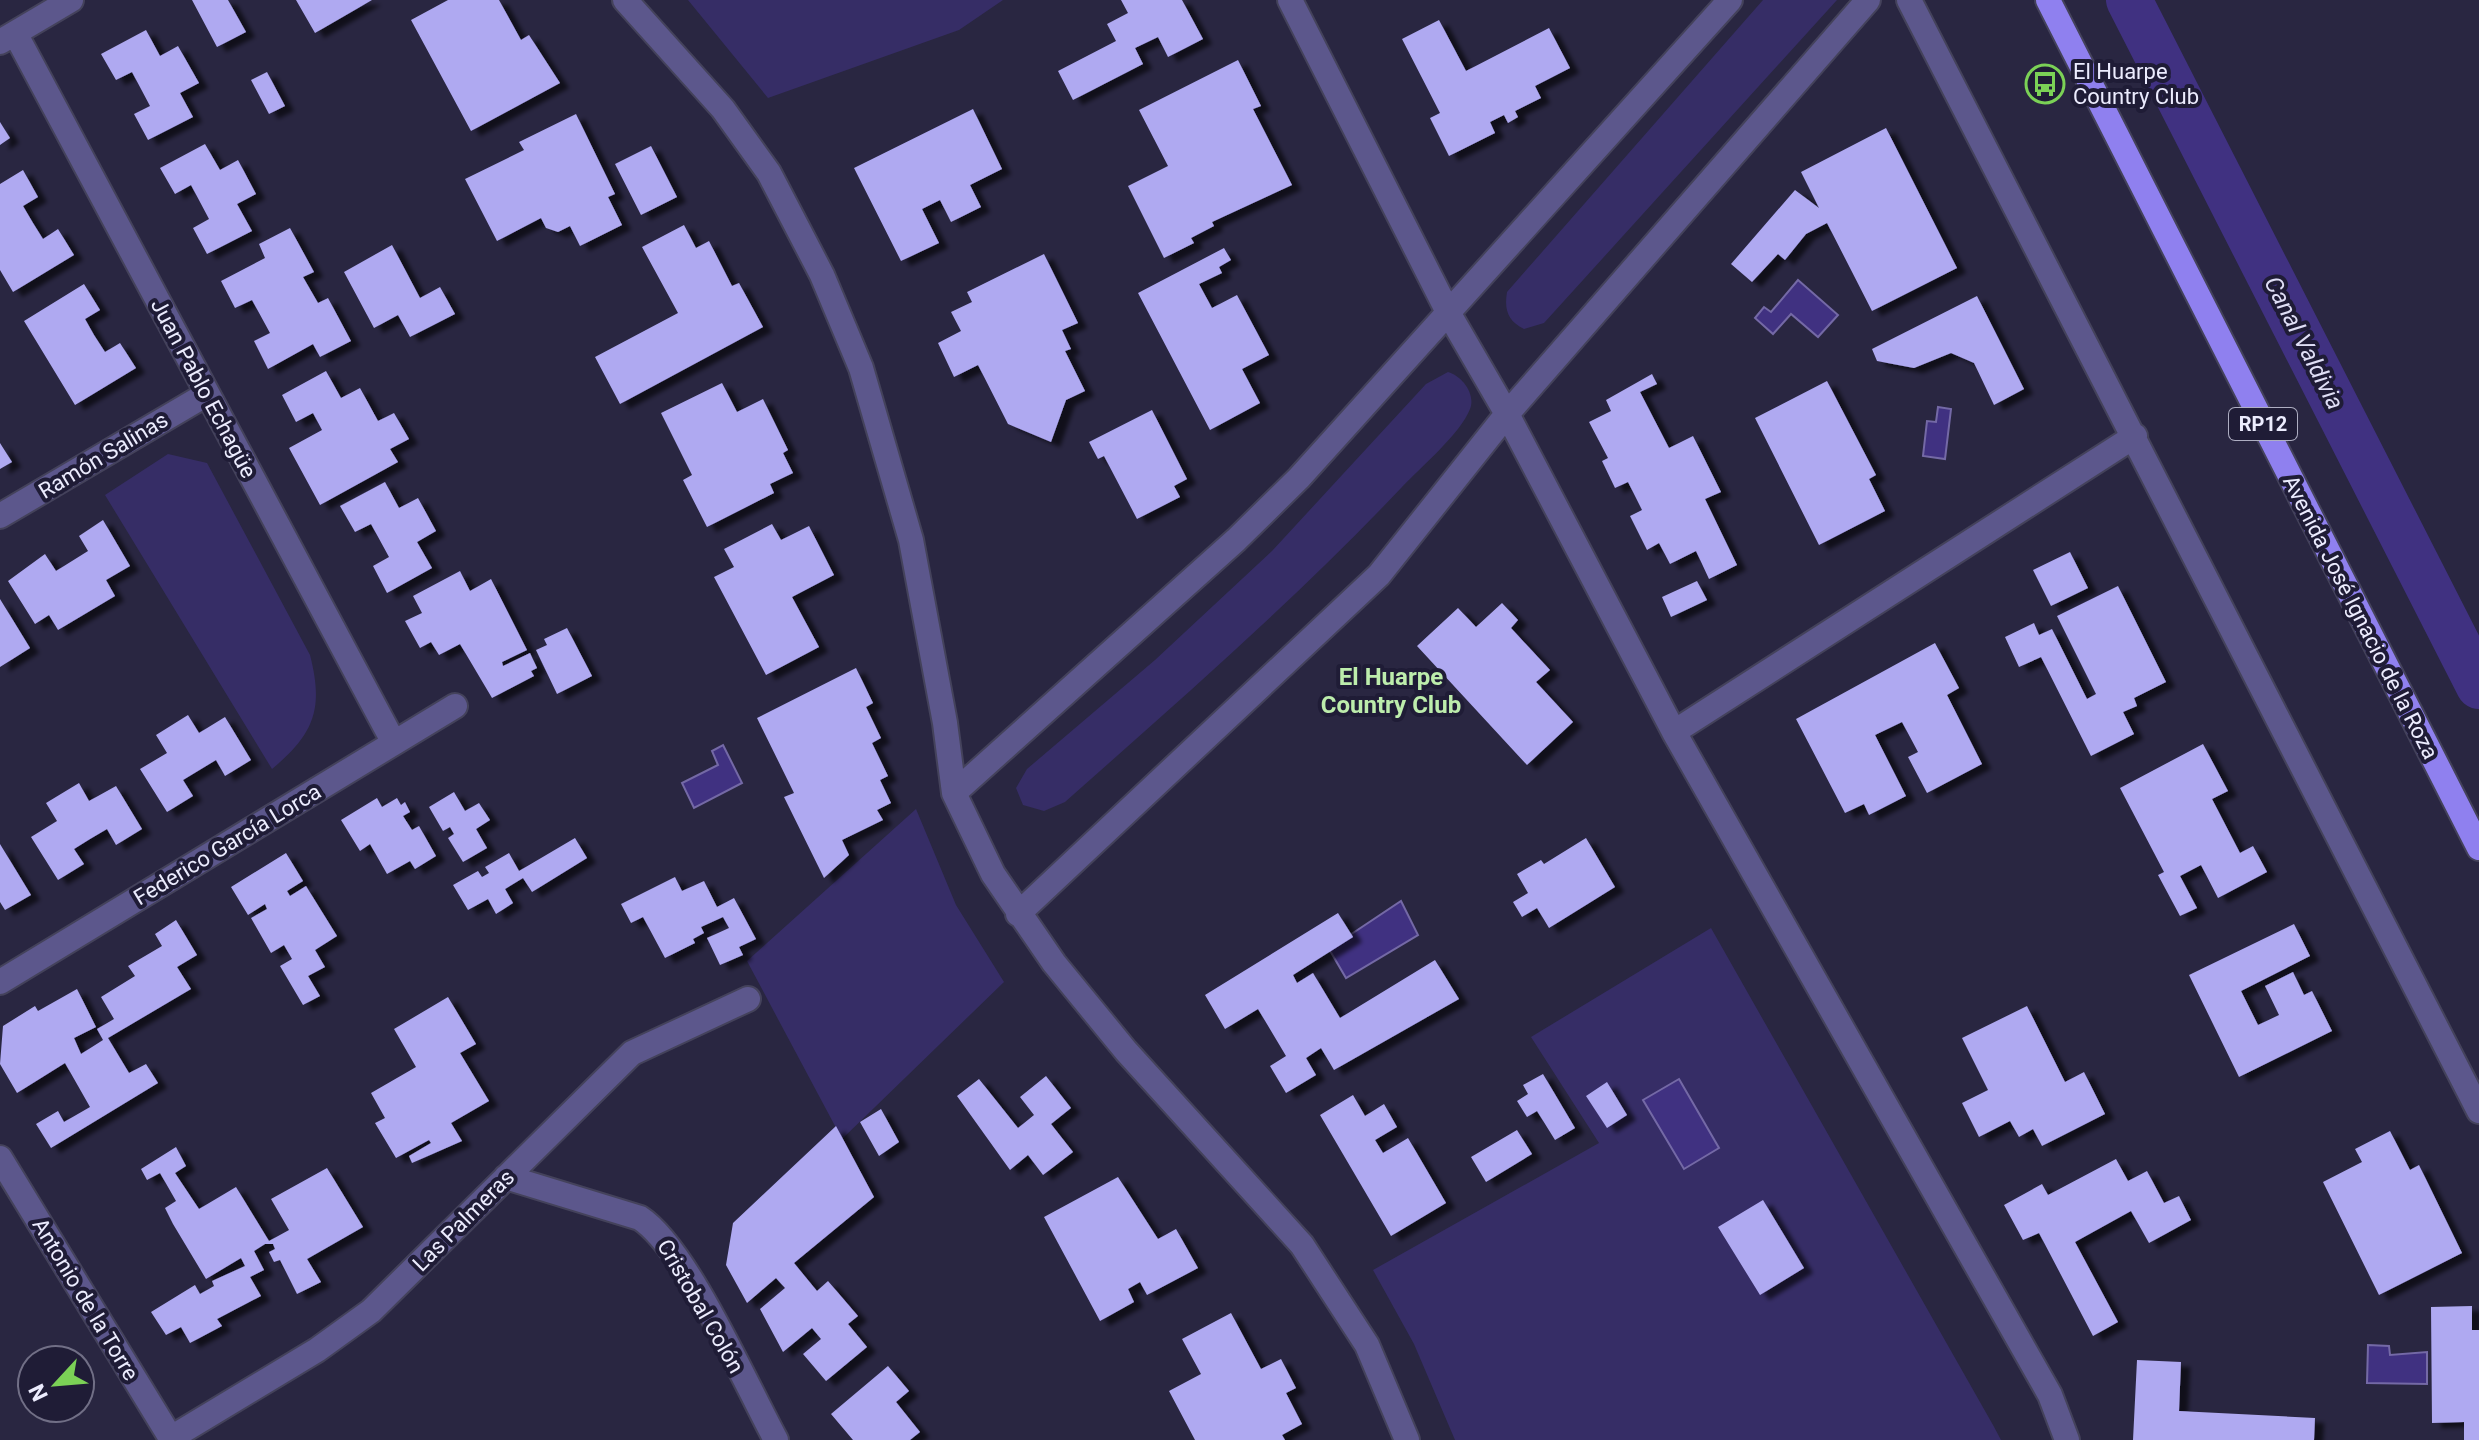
<svg xmlns="http://www.w3.org/2000/svg" width="2479" height="1440" font-family="Roboto,sans-serif">
<style>
.green{fill:#362d66}
.water{fill:#403181;stroke:#7469a6;stroke-width:2}
.lines{fill:none;stroke-linecap:round;stroke-linejoin:round}
.canal{stroke:#403181;stroke-width:46}
.building{fill:#afa9f1;filter:url(#shadow)}
.street-casing{stroke:#44425b;stroke-width:28}
.primary-casing{stroke:#44425b;stroke-width:28}
.street{stroke:#5c578c;stroke-width:24}
.primary{stroke:#8f80ef;stroke-width:24}
.labels{text-anchor:middle;stroke-width:8;stroke-linejoin:round;paint-order:stroke}
.shield{fill:#1f1c36;stroke:#aeaec2;stroke-width:2}
.shield-label{font-size:20px;font-weight:bold;fill:#ececfe}
.poi-label{font-size:22px;fill:#ececfe;stroke:#1f1c36;text-anchor:start}
.street-label{font-size:22px;fill:#ececfe;stroke:#1f1c36}
.water-label{font-size:24px;font-style:italic;fill:#dfdef5;stroke:#1f1c36}
.neighbourhood-label{font-size:24px;font-weight:bold;fill:#bdedac;stroke:#1f1c36}
</style>
<defs>
<filter id="shadow"><feDropShadow dx="9" dy="5" stdDeviation="2" flood-color="#0009"/></filter>
</defs>
<rect width="100%" height="100%" fill="#292641"/>
<!-- green -->
<path class="green" d="M688,0H1003L959,30L768,98Z
M1763,0H1837L1544,323L1524,329C1508,321 1504,310 1507,292Z
M1448,372C1462,376 1476,394 1470,409C1461,433 1420,468 1402,487C1296,599 1180,700 1065,802L1044,811L1023,805L1016,788L1027,769L1155,660L1272,551L1426,384Z
M168,454L207,463L310,655C324,709 314,734 272,769L105,495Z
M916,809L956,905L1004,982L842,1139L747,961Z
M1711,928L1993,1425L2001,1440H1455L1414,1344L1373,1270L1599,1143L1531,1037Z"/>
<!-- water -->
<path class="water" d="M1798,280L1838,315L1818,337L1791,314L1773,334L1755,318L1764,307L1771,312Z
M1938,407L1951,409L1945,459L1923,456L1927,421L1936,422Z
M723,745L742,783L694,808L682,783L718,765L712,751Z
M1401,901L1418,935L1346,978L1329,949Z
M1679,1079L1719,1148L1684,1169L1643,1100Z
M2368,1345L2389,1346L2390,1355L2427,1352V1384L2367,1383Z"/>
<g class="lines">
<!-- canal -->
<path class="canal" d="M2129,0L2479,686"/>
</g>
<!-- building -->
<path class="building" d="M192,0H228L246,32L217,47Z
M296,0H372L315,33Z
M448,0H499L521,40L529,35L560,83L471,131L411,20Z
M1121,0H1182L1203,39L1168,57L1158,37L1135,48L1143,64L1073,100L1058,71L1116,41L1107,24L1128,13Z
M1439,20L1466,71L1549,28L1570,68L1535,86L1541,98L1515,111L1518,117L1508,123L1504,115L1490,122L1495,133L1449,156L1430,118L1440,113L1402,39Z
M146,30L160,56L178,46L199,83L180,93L193,117L148,140L134,114L150,106L132,72L116,80L101,54Z
M1238,60L1261,106L1253,109L1292,185L1212,222L1214,226L1191,238L1194,243L1164,258L1128,186L1168,166L1139,110Z
M267,72L285,106L269,114L251,80Z
M973,109L1002,169L970,185L981,207L951,222L940,200L922,209L939,243L901,261L854,168Z
M576,114L615,194L608,197L622,225L580,246L570,226L558,232L546,228L541,218L497,241L465,179L524,150L519,142Z
M0,122L10,138L0,145Z
M1886,128L1957,268L1872,311L1827,223L1806,234L1785,260L1778,254L1752,282L1731,264L1795,190L1819,208L1801,172Z
M205,144L220,170L238,160L256,194L237,204L252,231L207,254L193,228L209,219L191,185L175,194L160,168Z
M651,146L677,197L641,215L615,164Z
M23,170L38,197L23,206L33,223L43,239L58,229L74,255L13,292L0,270V184Z
M684,225L696,248L709,241L732,286L739,283L763,327L620,404L595,357L678,313L642,247Z
M290,228L314,272L303,277L318,303L328,298L351,341L320,357L313,344L268,369L254,341L270,333L252,300L235,308L221,281L265,258L259,244Z
M392,245L420,298L440,287L455,314L410,337L398,315L374,328L344,272Z
M1224,248L1231,260L1219,267L1222,273L1199,284L1212,308L1237,295L1269,355L1242,369L1260,403L1210,430L1138,293Z
M1044,254L1078,323L1062,330L1071,349L1065,351L1085,391L1066,400L1051,442L1008,424L978,365L954,377L938,343L961,331L951,312L972,302L967,292Z
M84,284L100,310L85,319L94,335L105,352L120,343L136,368L75,405L24,321Z
M1977,296L2024,389L1994,405L1974,363L1951,353L1914,368L1877,361L1872,349Z
M326,371L341,398L360,388L378,421L394,413L409,439L390,449L398,462L320,505L289,448L322,430L313,413L296,422L282,395Z
M1652,374L1657,384L1640,392L1669,448L1693,436L1721,492L1705,499L1737,565L1709,579L1696,551L1670,564L1659,543L1647,550L1630,516L1642,510L1628,482L1615,488L1602,461L1608,458L1589,422L1611,411L1606,400Z
M1827,381L1876,475L1869,479L1885,511L1819,545L1755,418Z
M722,383L737,412L763,399L788,450L783,453L793,473L770,484L774,493L707,527L683,480L692,475L661,413Z
M1152,410L1187,479L1174,486L1180,497L1137,519L1104,456L1098,459L1089,442Z
M0,443L12,462L0,469Z
M385,482L399,508L418,498L436,531L417,542L432,568L387,593L373,566L389,557L371,524L355,532L340,506Z
M103,520L130,566L106,580L115,596L58,630L49,615L35,624L8,581L45,554L56,571L88,551L79,536Z
M772,524L781,540L809,526L834,575L792,597L819,647L766,675L714,577L734,567L724,549Z
M2070,552L2088,588L2051,606L2033,570Z
M460,571L470,591L491,579L527,650L502,662L503,666L530,653L537,668L531,671L534,676L492,698L460,644L439,655L431,642L420,648L405,621L422,613L413,596Z
M1697,581L1707,600L1671,617L1662,597Z
M2118,586L2166,682L2134,698L2137,706L2123,712L2134,734L2091,756L2041,657L2019,667L2005,637L2034,623L2039,635L2052,629L2087,699L2096,694L2057,616Z
M0,599L30,648L0,667Z
M1502,603L1518,620L1511,628L1550,670L1536,682L1573,722L1527,765L1417,646L1458,608L1476,627Z
M567,628L592,676L557,694L536,650L547,645L544,639Z
M1935,643L1959,688L1947,695L1982,764L1927,793L1908,757L1918,752L1902,722L1875,735L1906,796L1869,815L1864,804L1845,813L1796,719Z
M856,668L873,703L866,707L881,738L872,743L888,776L880,780L891,803L877,810L883,820L842,840L849,855L824,878L784,797L794,793L757,718Z
M188,715L199,733L225,717L251,760L225,776L216,760L183,780L193,796L167,812L140,769L167,753L156,735Z
M2203,744L2228,791L2212,799L2240,853L2253,846L2267,872L2218,898L2201,865L2180,876L2197,908L2180,916L2158,875L2164,872L2120,788Z
M79,783L89,801L116,786L142,829L116,845L107,829L90,839L74,849L84,864L58,880L31,837L57,821L46,803Z
M454,792L465,811L479,803L490,820L476,829L487,848L463,862L448,838L454,834L450,827L443,831L429,807Z
M377,798L382,807L397,798L401,805L405,802L410,812L403,816L412,830L419,826L436,856L415,869L410,861L387,874L370,844L360,851L341,820Z
M575,838L587,858L532,892L523,878L505,889L513,903L496,914L488,899L468,910L453,885L478,871L482,877L489,873L485,867L509,853L519,871Z
M1586,838L1615,887L1549,928L1537,908L1522,917L1513,902L1528,893L1517,874L1541,860L1544,864Z
M0,844L31,895L5,910L0,902Z
M286,853L303,881L287,891L290,896L306,886L337,936L315,950L325,967L308,976L320,996L303,1005L280,966L292,959L284,945L271,953L251,918L267,909L265,904L248,915L231,887Z
M675,877L682,891L704,881L717,907L734,898L756,939L739,947L743,955L720,965L707,938L729,928L723,917L701,927L704,933L693,939L695,943L665,958L643,917L631,923L621,904Z
M1338,913L1353,937L1293,975L1297,983L1313,973L1340,1018L1435,960L1459,999L1334,1070L1321,1048L1306,1058L1316,1075L1286,1093L1270,1066L1286,1056L1258,1009L1225,1029L1205,995Z
M176,920L197,955L177,967L191,989L108,1038L129,1073L146,1064L158,1083L51,1148L36,1124L58,1111L64,1122L90,1107L65,1063L17,1093L0,1064L3,1026L35,1006L38,1011L77,989L96,1027L74,1038L81,1054L103,1040L97,1029L114,1019L101,997L135,976L128,966L162,946L155,934Z
M2294,924L2310,956L2241,991L2258,1025L2279,1015L2265,986L2293,972L2304,995L2312,991L2332,1031L2239,1077L2189,975Z
M448,997L476,1044L460,1053L489,1101L451,1123L462,1141L412,1163L409,1156L431,1143L429,1140L396,1158L375,1123L385,1118L371,1093L416,1067L394,1029Z
M2027,1006L2065,1082L2084,1072L2105,1114L2042,1146L2033,1129L2019,1137L2010,1121L1979,1137L1962,1103L1988,1090L1962,1038Z
M1543,1074L1575,1128L1555,1140L1537,1111L1527,1117L1517,1101L1528,1094L1523,1085Z
M1046,1076L1071,1108L1051,1124L1073,1152L1043,1175L1028,1155L1010,1170L957,1096L979,1079L1018,1128L1034,1115L1020,1097Z
M1607,1082L1627,1115L1607,1128L1586,1096Z
M1353,1095L1365,1116L1384,1104L1397,1127L1375,1140L1383,1153L1408,1138L1446,1203L1391,1236L1320,1115Z
M881,1109L899,1142L879,1156L860,1122Z
M836,1126L874,1197L794,1263L817,1291L828,1281L858,1316L848,1324L867,1347L826,1381L803,1354L821,1339L812,1328L783,1352L760,1309L785,1288L776,1278L747,1303L726,1265L733,1223Z
M1517,1130L1532,1154L1486,1182L1471,1157Z
M2390,1131L2410,1170L2419,1165L2462,1253L2379,1295L2323,1182L2362,1162L2355,1149Z
M176,1147L186,1166L175,1173L199,1209L236,1187L269,1241L289,1230L271,1199L327,1168L363,1227L307,1259L321,1282L297,1294L280,1260L274,1262L269,1252L275,1249L273,1244H265L254,1251L264,1270L250,1277L261,1296L217,1319L222,1326L190,1343L181,1327L166,1335L151,1312L195,1285L200,1294L214,1286L212,1281L245,1266L241,1258L206,1279L173,1224L165,1208L176,1201L160,1173L147,1180L141,1169Z
M2116,1159L2128,1181L2147,1171L2164,1203L2179,1196L2191,1220L2149,1243L2131,1211L2075,1242L2118,1322L2093,1336L2039,1233L2023,1240L2004,1205L2042,1184L2048,1195Z
M1118,1177L1158,1239L1176,1229L1198,1268L1147,1295L1140,1282L1128,1289L1134,1302L1100,1321L1044,1217Z
M1763,1200L1804,1268L1760,1295L1718,1227Z
M2472,1306V1330H2479V1440H2464V1422L2432,1423L2431,1307Z
M1231,1313L1261,1369L1281,1359L1296,1388L1286,1393L1302,1424L1282,1435L1285,1440H1195L1169,1391L1201,1374L1182,1339Z
M2137,1360L2181,1362L2179,1411L2315,1418L2314,1440H2133Z
M888,1366L909,1391L896,1402L920,1432L910,1440H853L831,1414Z"/>
<g class="lines">
<!-- street casing -->
<g class="street-casing">
<path id="street" d="M625,0L723,109L769,173L822,275L861,368L911,540L945,723L954,793L993,874L1054,963L1126,1051L1302,1245L1367,1345L1407,1440
M1290,0L1449,314L1507,414L1674,732L2050,1395L2067,1440
M1909,0L2479,1111
M15,33L394,743
M0,42L71,0
M0,516L207,394
M1674,732L2135,436
M954,793L1236,540L1299,478L1730,0
M1018,914L1379,575L1507,414L1868,0
M0,982L455,706
M0,1158L172,1440
M506,1177L640,1218C687,1249 746,1385 776,1440
M171,1438L317,1350L371,1311L632,1053L748,999"/>
</g>
<!-- primary casing -->
<g class="primary-casing">
<path id="primary" d="M2048,0L2479,848"/>
</g>
<!-- street -->
<use href="#street" class="street"/>
<!-- primary -->
<use href="#primary" class="primary"/>
</g>
<!-- icons -->
<defs>
<g id="bus-ring" transform="scale(2)"><circle r="9.5" fill="#1f1c36" stroke="#7bd156" stroke-width="1.5"/><path d="M-5-6H5V4H4V6H2V4H-2V6H-4V4H-5ZM-3.5-4V0h7V-4ZM-3.5 1.2v1.5H-2V1.2ZM2 1.2v1.5H3.5V1.2Z" fill="#7bd156"/></g>
</defs>
<g fill-rule="evenodd">
<use href="#bus-ring" x="2045" y="84"/>
</g>
<g class="labels">
<!-- shield labels -->
<rect class="shield" x="2229" y="408" width="68" height="32" rx="6"/>
<g class="shield-label">
<text x="2263" y="431">RP12</text>
</g>
<!-- poi labels -->
<g class="poi-label">
<text x="2073" y="79">El Huarpe<tspan x="2073" dy="25">Country Club</tspan></text>
</g>
<!-- street labels -->
<g class="street-label">
<text transform="translate(204 388) rotate(62)" y="8">Juan Pablo Echagüe</text>
<text transform="translate(103 455) rotate(-31)" y="8">Ramón Salinas</text>
<text transform="translate(2361 617) rotate(63)" y="8">Avenida José Ignacio de la Roza</text>
<text transform="translate(227 844) rotate(-31)" y="8">Federico García Lorca</text>
<text transform="translate(463 1220) rotate(-45)" y="8">Las Palmeras</text>
<text transform="translate(86 1299) rotate(59)" y="8">Antonio de la Torre</text>
<text transform="translate(701 1306) rotate(60)" y="8">Cristobal Colón</text>
</g>
<!-- water labels -->
<g class="water-label">
<text transform="translate(2304 343) rotate(63)" y="8">Canal Valdivia</text>
</g>
<!-- neighbourhood labels -->
<g class="neighbourhood-label">
<text x="1391" y="685">El Huarpe<tspan x="1391" dy="28">Country Club</tspan></text>
</g>
</g>
<!-- north arrow -->
<g transform="translate(56 1384) rotate(244)"><circle r="38" fill="#1f1c36" stroke="#716f86" stroke-width="2"/>
<path d="M0-6L14 30L0 20L-14 30Z" fill="#7bd156"/>
<text y="-12" font-size="22" font-weight="bold" text-anchor="middle" fill="#ececfe">N</text>
</g>
</svg>
